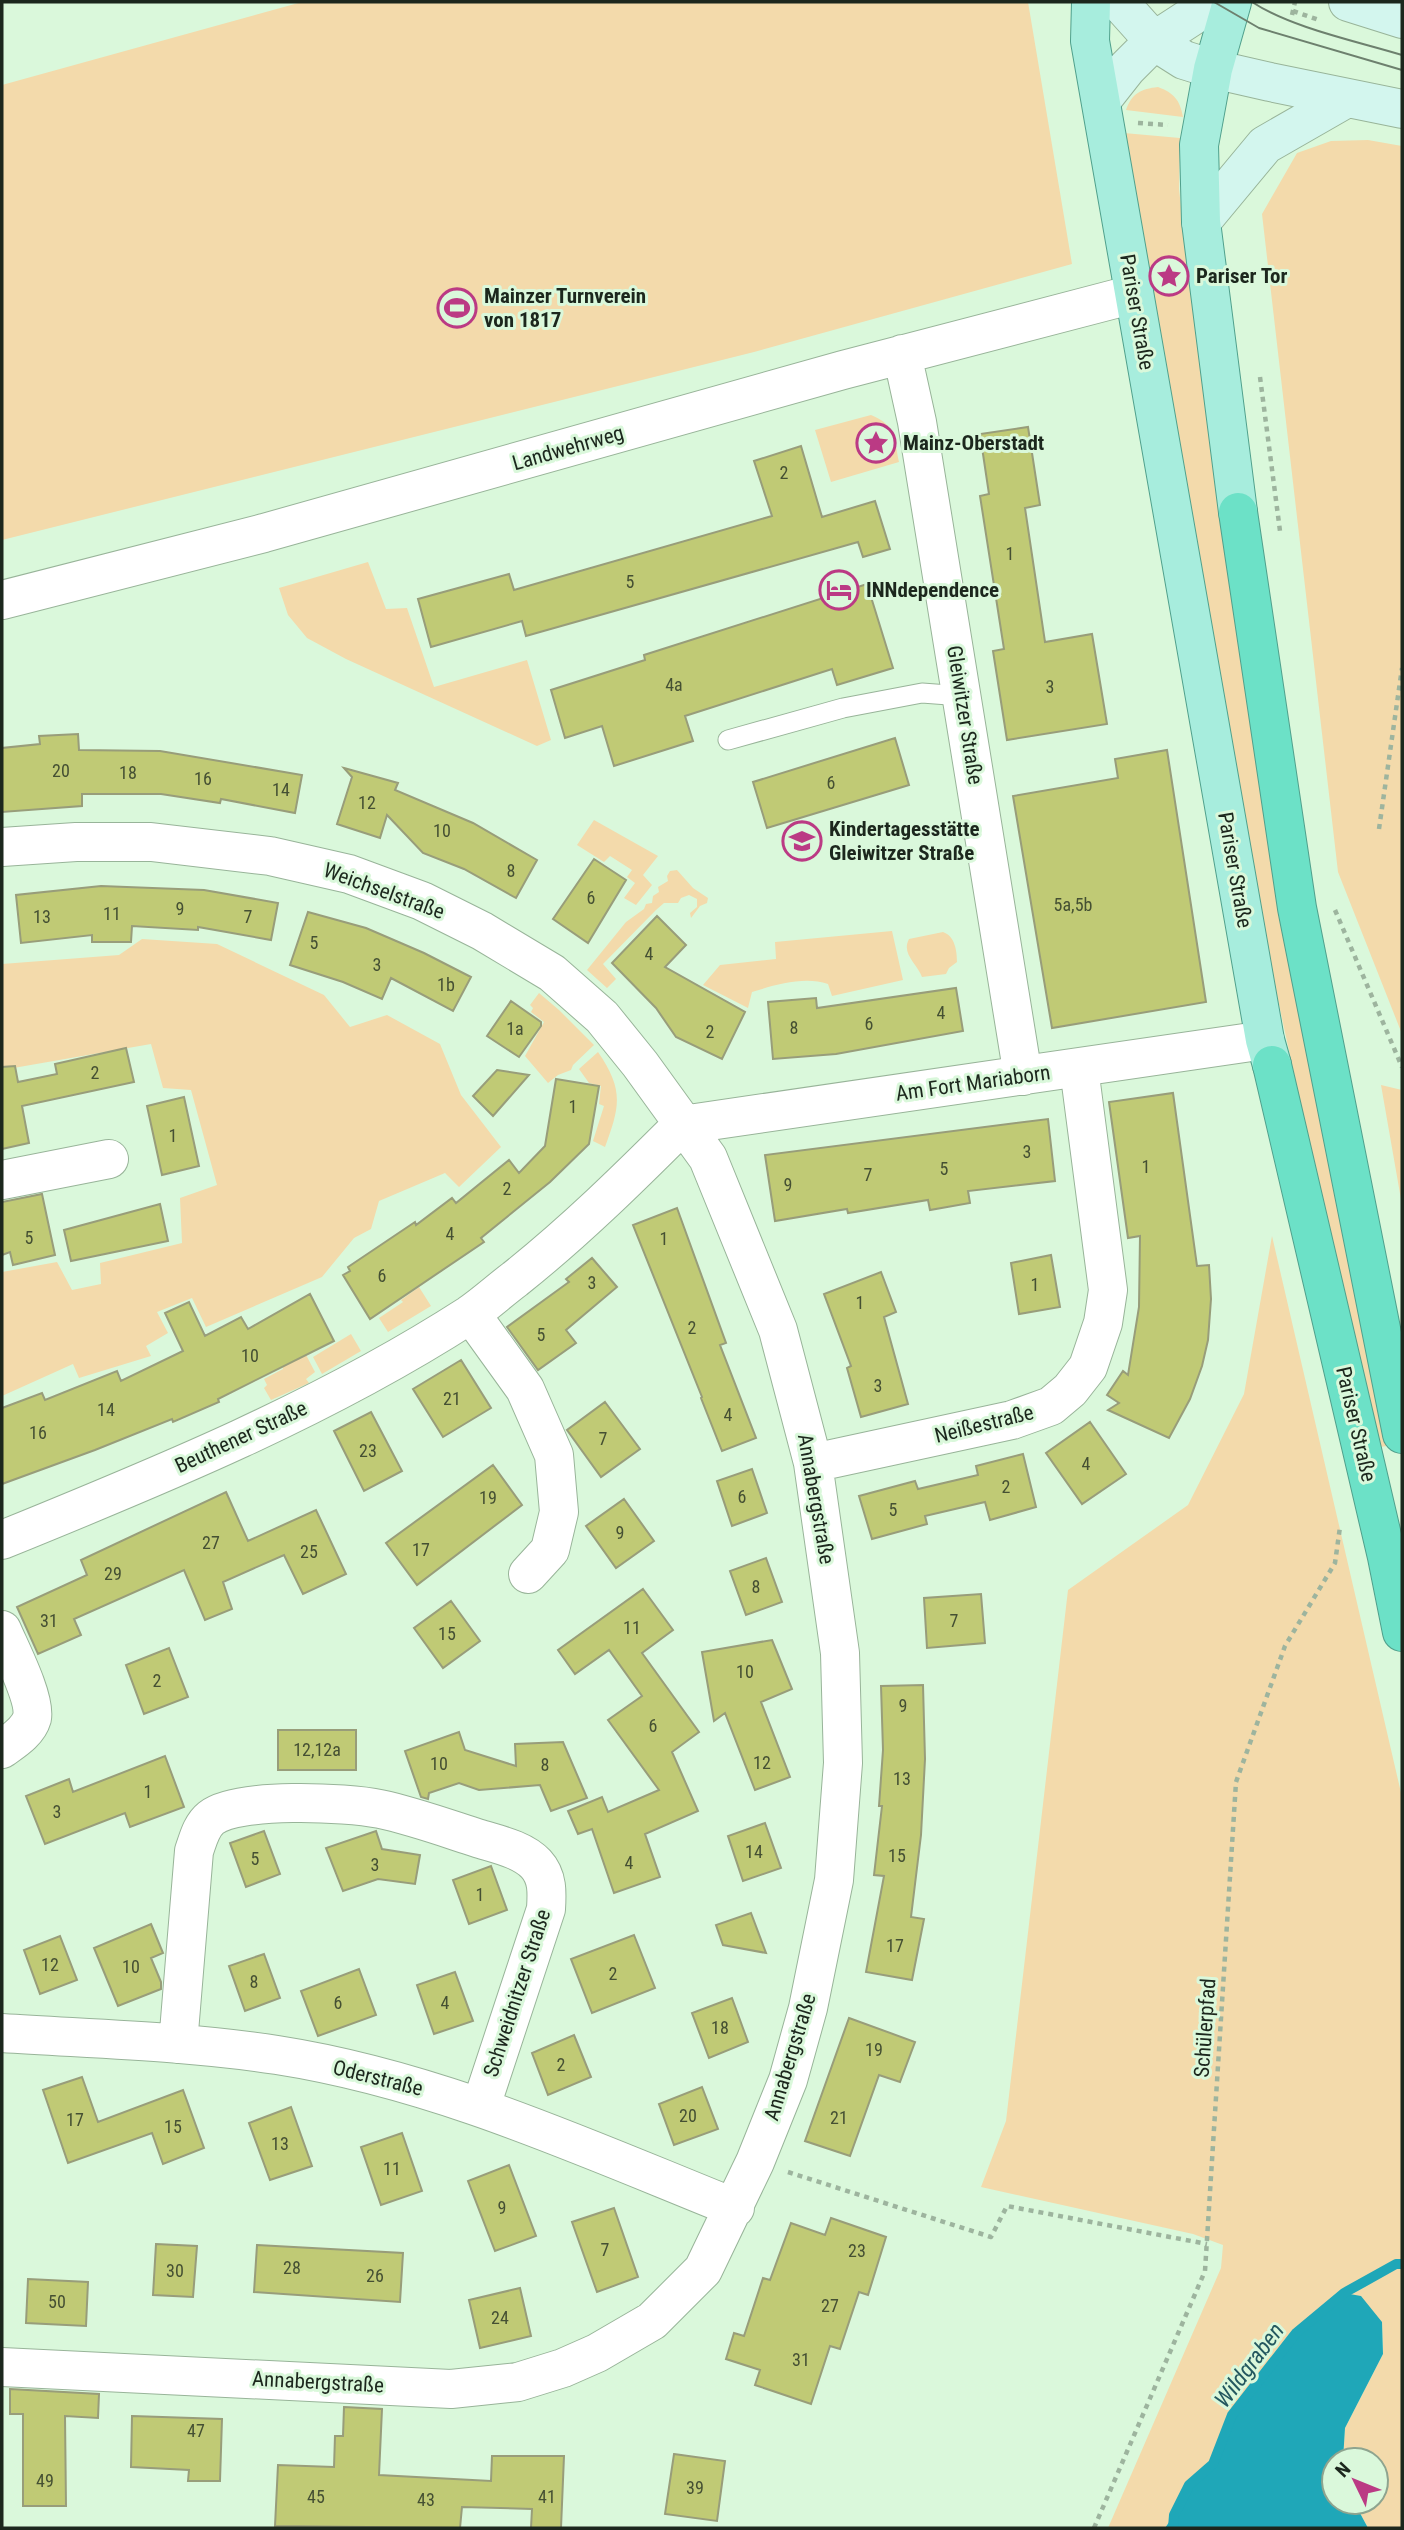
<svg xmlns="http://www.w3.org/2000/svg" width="1404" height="2530" font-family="'Roboto Condensed',sans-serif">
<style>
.green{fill:#f3daab}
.water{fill:#1fa7b8}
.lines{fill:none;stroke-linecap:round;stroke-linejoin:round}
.stream{stroke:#1fa7b8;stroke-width:10}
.building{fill:#c0ca75;stroke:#989d7a;stroke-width:2}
.lane-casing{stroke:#98b499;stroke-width:21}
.street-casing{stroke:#98b499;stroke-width:40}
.secondary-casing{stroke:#98b499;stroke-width:40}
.primary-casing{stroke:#50a08c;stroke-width:40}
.highway-casing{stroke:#50a08c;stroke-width:40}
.path{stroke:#9db49e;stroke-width:4.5;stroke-dasharray:5 5;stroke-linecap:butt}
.lane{stroke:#fff;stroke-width:19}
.street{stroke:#fff;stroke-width:38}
.secondary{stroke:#d3f6ee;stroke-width:38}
.primary{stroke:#a7eddd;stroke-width:38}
.highway{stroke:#6ce1c7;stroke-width:38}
.tram{stroke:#6d806e;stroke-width:2}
.labels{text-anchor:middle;stroke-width:6;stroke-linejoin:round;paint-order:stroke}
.number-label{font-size:18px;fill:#455033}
.poi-label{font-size:21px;font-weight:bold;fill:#1c271d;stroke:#daf8db;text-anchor:start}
.street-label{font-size:21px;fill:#1c271d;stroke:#daf8db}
.water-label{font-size:23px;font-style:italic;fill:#24585f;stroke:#daf8db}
</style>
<rect width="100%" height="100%" fill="#daf8db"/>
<!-- green -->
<path class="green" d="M302,2H1028L1072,264L754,352L2,540V85Z
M1158,87C1174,93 1180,100 1183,117L1126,110C1132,93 1141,89 1158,87Z
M1124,133L1180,138L1179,189L1189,278L1360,1316L1387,1446L1380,1447L1346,1313L1275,986Z
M1368,140L1402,146V1034L1338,872L1262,214L1297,153L1331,141Z
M871,415C896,425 894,438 899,462L831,482L815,430Z
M368,562L386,609L407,608L434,687L527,660L551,740L537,746L346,659L307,638L288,615L279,588Z
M594,820L658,856L643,875L652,885L636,905L624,898L635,883L627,877L632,870L610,856L604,862L577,845Z
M677,870L693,888L708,898L707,903L700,906L691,918L690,913L697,907V899L689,895L681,898L678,903H664L656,910L603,964L616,979L607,988L587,970L626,922L644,909L646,904L652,903L653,896L659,892L658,887L668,881L667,876L670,871Z
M892,931L903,980L832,996L828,984C804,976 775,985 752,992L748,1008L703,985L720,965L776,959L775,942Z
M943,932C955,936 957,951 957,962L949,968L946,974L922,977C917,963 901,954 909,939Z
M142,939L217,944L324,995L350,1027L387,1015L440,1044L461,1095L501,1147L459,1187L445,1173L379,1201L371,1229L354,1238L322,1277L206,1327L192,1298L157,1312L168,1333L146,1346L151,1356L79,1378L73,1364L2,1396V1272L57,1262L72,1290L101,1284L100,1263L182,1243L180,1198L217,1185L191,1090L163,1088L151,1044L2,1070V964L119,955Z
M539,993L559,1010L594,1045L573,1065L571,1070L558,1075L548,1083L525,1056L544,1022L531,1012L533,1008L530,1005Z
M598,1052C624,1090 620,1106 605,1147L593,1141L604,1106L599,1104L601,1086L589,1083L579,1069Z
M1381,1085L1402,1090V1205Z
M1272,1236L1402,1797V2528H1368L1354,2502H1376V2460H1343L1345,2428L1383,2354L1382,2322L1296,2333L1232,2415L1213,2464L1189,2485L1174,2515L1165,2528H1108L1221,2268L1223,2245L1193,2234L981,2187L1006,2121L1068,1590L1188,1505L1244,1394Z
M419,1287L431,1306L388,1332L379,1318L403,1302L401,1300Z
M351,1334L361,1351L322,1374L313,1357Z
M304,1351L315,1372L306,1379L309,1383L271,1400L264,1388L267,1385L264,1379L283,1369L282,1364Z"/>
<!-- water -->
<path class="water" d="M1344,2293L1361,2296L1382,2322L1383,2354L1345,2428L1343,2460H1334V2502H1354L1368,2528H1165L1174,2515L1189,2485L1213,2463L1232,2415L1296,2333Z"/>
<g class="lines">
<!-- stream -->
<path class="stream" d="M1173,2528L1174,2515L1189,2485L1213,2464L1232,2415L1296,2333L1344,2293L1396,2264H1402"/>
</g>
<!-- building -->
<path class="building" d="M1028,427L1040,505L1025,508L1045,642L1092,634L1107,724L1007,740L993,651L1004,649L980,496L989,494L980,434Z
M801,446L822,517L875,501L890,549L863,557L858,542L526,636L522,621L431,647L418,599L509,574L514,590L772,516L754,461Z
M867,584L893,668L837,685L832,669L685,716L693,741L614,766L602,726L565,738L551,690L645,660L644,655Z
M78,734L79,750L160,751L302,775L295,813L221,799L220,803L161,794H82V806L2,812V748L40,744L39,736Z
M895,738L909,785L767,828L753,782Z
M1167,750L1206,1002L1052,1028L1013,796L1118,778L1115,759Z
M344,768L398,783L395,790L473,823L537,860L516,898L464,869L423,853L387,815L380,838L337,824L352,777Z
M594,859L626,880L588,943L553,919Z
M101,886L204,890L278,903L271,940L198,927V930L132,926L131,942H92V935L21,943L16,895Z
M308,912L366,928L424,953L471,977L453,1011L391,978L382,999L343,982L290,965Z
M657,916L686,945L665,967L745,1012L722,1059L676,1037L656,1008L612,963Z
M956,988L963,1031L836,1054L773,1059L768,1002L816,998L817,1008Z
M511,1001L541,1022V1026L519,1057L487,1036Z
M126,1048L134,1082L22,1106L29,1143L2,1149V1067L15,1066L18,1082L57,1074L55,1064Z
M497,1070L529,1075L493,1116L473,1096Z
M556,1079L599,1086L589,1144L550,1182L481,1238L484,1242L370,1319L343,1275L350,1271L348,1267L415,1222L416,1225L452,1198L456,1203L509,1160L519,1173L545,1146Z
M1173,1093L1197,1266L1209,1265L1211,1299L1208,1340L1202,1366L1190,1399L1169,1438L1108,1410L1119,1403L1107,1395L1123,1371L1128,1375L1139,1307L1140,1236L1128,1238L1109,1102Z
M184,1097L199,1166L162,1175L147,1106Z
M1048,1119L1055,1181L968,1191L970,1203L930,1210L928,1200L848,1213L847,1209L775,1221L765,1155Z
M42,1194L55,1255L13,1265L10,1252L2,1255V1202Z
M160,1204L168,1241L71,1261L64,1230Z
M677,1208L726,1343L720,1345L756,1438L722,1451L701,1398L702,1397L633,1225Z
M1051,1255L1060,1307L1019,1314L1011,1263Z
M592,1258L617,1287L566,1330L576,1343L538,1370L507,1327L569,1282L566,1279Z
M881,1272L896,1312L884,1317L908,1404L861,1417L847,1368L851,1366L824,1294Z
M310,1294L334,1341L218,1399L219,1402L173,1422L172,1419L95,1450L2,1484V1408L42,1393L45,1400L117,1371L121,1381L183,1351L165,1313L189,1302L205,1336L241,1317L248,1329Z
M461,1360L491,1408L443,1437L413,1389Z
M605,1402L640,1449L601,1477L567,1430Z
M371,1412L402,1471L364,1491L334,1431Z
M1090,1422L1126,1474L1082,1504L1046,1453Z
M1023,1454L1036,1507L990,1520L985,1502L925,1516L927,1524L872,1539L859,1496L915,1481L918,1489L978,1475L976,1466Z
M493,1465L522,1505L417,1585L386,1543Z
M752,1469L767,1513L732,1526L717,1481Z
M226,1492L248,1541L316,1510L346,1574L303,1594L284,1555L223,1582L232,1609L205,1620L184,1570L74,1619L81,1635L38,1654L17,1607L87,1575L81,1560Z
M624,1499L654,1541L616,1568L586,1526Z
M766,1558L782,1602L746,1615L730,1571Z
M643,1589L673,1630L642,1653L699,1732L672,1752L698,1811L645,1834L660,1877L614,1893L592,1829L578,1834L568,1811L602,1797L608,1812L659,1790L608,1720L642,1696L609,1650L575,1674L558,1650Z
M981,1594L985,1643L927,1648L924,1598Z
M451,1601L480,1641L443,1668L414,1628Z
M772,1640L792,1689L761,1702L790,1777L755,1790L725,1713L714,1721L702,1652Z
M169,1648L188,1697L144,1714L126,1665Z
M923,1685L925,1759L921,1835L911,1917L924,1919L912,1980L866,1972L884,1876L874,1875L882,1806H879L883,1750L881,1686Z
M278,1730H356V1770H278Z
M459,1732L465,1750L516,1766L515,1744L563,1742L587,1798L551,1811L540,1785L479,1790L459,1783L429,1793L428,1799L421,1797L405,1751Z
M165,1756L184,1807L130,1827L125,1813L45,1844L26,1796L69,1779L73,1792Z
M765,1823L781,1868L743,1881L728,1836Z
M264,1831L280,1874L246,1887L230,1843Z
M376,1831L382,1849L420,1855L415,1884L378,1879L343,1891L326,1848Z
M491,1866L507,1910L469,1924L453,1880Z
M751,1913L766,1953L723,1945L716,1925Z
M151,1924L163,1953L151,1958L161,1982V1989L118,2006L94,1948Z
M634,1935L655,1988L592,2013L571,1959Z
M60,1936L77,1980L40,1994L24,1950Z
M264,1954L280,1998L245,2011L229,1966Z
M359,1969L376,2015L318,2036L301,1991Z
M455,1972L473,2021L434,2034L417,1985Z
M732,1998L748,2042L709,2058L692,2013Z
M849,2018L915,2042L900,2082L879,2075L850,2156L805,2141Z
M574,2035L591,2077L548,2095L532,2053Z
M82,2077L98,2122L183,2090L204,2148L163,2164L152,2133L68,2163L43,2090Z
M702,2087L718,2129L674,2145L659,2104Z
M291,2107L312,2166L270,2180L249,2123Z
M402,2133L422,2191L381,2205L361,2147Z
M509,2165L536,2236L495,2251L468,2181Z
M614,2208L638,2277L597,2292L572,2222Z
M831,2218L886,2237L868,2295L859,2292L840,2349L830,2346L811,2404L755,2385L760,2370L726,2359L734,2333L744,2336L763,2278L770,2280L791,2223L825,2235Z
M156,2244L197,2246L193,2297L153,2295Z
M257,2245L403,2253L400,2302L254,2292Z
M28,2279L88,2282L86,2326L26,2323Z
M520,2288L531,2336L480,2348L469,2300Z
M10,2389L99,2394L98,2418L65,2416L66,2506H23V2414H10Z
M344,2407L382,2409L379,2475L491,2481L492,2456H564L561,2528H531L532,2509L462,2507L460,2528L275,2526L278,2465L334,2467L335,2436H343Z
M132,2416L222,2419L220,2481H188L189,2470L131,2467Z
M674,2454L725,2461L717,2521L665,2514Z"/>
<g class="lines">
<!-- lane casing -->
<g class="lane-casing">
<path id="lane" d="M728,740L843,708L922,693L962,696"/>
</g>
<!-- street casing -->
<g class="street-casing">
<path id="street" d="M902,354L917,422L1023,1076
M2,600L264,533L843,370L1134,294
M2,847L76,842H151L270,856L349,874L422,901L482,931L552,973L602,1017L640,1064L708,1158L778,1330L813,1463L840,1653L843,1763L834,1880L808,2008L788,2080L755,2162L703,2270L652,2321L597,2353L563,2368L518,2382L451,2389L2,2367
M682,1125L1265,1040
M2,1180L109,1159
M471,1314L525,1389L554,1455L559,1512L550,1550L528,1574
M813,1463L1012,1420L1051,1406L1070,1390L1088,1367L1103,1323L1108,1290L1079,1068
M2,1540C162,1475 323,1409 469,1315C485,1304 499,1291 515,1279C574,1232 628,1179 682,1125
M2,1630C10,1649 36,1699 32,1718C28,1732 13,1741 2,1749
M2,2033C93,2039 186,2041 277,2055C438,2080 585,2148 735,2208
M178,2044L194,1851C198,1840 201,1826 211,1818C237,1797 346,1802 380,1809C413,1816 446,1828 477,1838C496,1844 522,1849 536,1864C548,1877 547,1893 546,1909L481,2106"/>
</g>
<!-- secondary casing -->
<g class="secondary-casing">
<path id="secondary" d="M1119,2L1154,41L1184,60L1213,69L1270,82L1402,109
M1348,2L1402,19
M1101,101L1127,68L1154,41L1214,2
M1201,222L1265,145L1347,98"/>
</g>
<!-- primary casing -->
<g class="primary-casing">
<path id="primary" d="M1091,2L1090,41L1265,1040L1272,1065
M1232,2L1213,69L1199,145L1201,222L1238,512"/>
</g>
<!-- highway casing -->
<g class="highway-casing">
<path id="highway" d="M1238,512L1297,908L1402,1434
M1272,1065L1387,1557L1402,1632"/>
</g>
<!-- path -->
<path class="path" d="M1293,11L1319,20
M1292,15L1295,2
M1138,123L1168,125
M1260,377L1280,531
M1379,829L1402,668
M1335,910L1402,1067
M788,2172L991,2237L1007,2206L1207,2244
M1094,2528L1205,2271L1236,1782L1285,1646L1335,1563L1340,1527"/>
<!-- lane -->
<use href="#lane" class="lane"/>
<!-- street -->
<use href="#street" class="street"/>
<!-- secondary -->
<use href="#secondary" class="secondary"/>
<!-- primary -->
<use href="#primary" class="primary"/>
<!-- highway -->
<use href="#highway" class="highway"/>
<!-- tram -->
<path class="tram" d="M1214,2L1259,28L1402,70
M1252,2C1292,28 1356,41 1402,55"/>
</g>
<!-- icons -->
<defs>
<g id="sight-ring" transform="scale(2.0125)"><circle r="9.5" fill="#daf8db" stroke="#bb3a84" stroke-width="1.5"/><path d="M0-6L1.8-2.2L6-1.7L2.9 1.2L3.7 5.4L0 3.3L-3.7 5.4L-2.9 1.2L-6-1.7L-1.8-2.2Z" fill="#bb3a84"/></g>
<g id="stadium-ring" transform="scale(2.0125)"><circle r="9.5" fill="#daf8db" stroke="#bb3a84" stroke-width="1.5"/><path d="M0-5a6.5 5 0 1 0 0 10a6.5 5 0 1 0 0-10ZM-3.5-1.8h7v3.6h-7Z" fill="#bb3a84"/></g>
<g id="hotel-ring" transform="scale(2.0125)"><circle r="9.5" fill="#daf8db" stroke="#bb3a84" stroke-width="1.5"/><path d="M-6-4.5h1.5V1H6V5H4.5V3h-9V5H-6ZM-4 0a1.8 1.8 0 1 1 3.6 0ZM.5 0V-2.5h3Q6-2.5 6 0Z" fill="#bb3a84"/></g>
<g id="school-ring" transform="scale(2.0125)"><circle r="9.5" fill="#daf8db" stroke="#bb3a84" stroke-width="1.5"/><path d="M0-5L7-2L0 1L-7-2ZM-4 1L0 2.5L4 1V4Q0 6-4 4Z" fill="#bb3a84"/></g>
</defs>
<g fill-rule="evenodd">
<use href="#sight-ring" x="1169" y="276"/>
<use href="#stadium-ring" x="457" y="308"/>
<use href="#sight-ring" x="876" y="443"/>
<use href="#hotel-ring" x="839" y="590"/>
<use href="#school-ring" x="802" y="841"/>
</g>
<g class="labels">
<!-- number labels -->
<g class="number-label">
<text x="784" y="479">2</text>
<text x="1010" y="560">1</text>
<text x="630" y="588">5</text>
<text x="674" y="691">4a</text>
<text x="1050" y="693">3</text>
<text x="61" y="777">20</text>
<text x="128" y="779">18</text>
<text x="203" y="785">16</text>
<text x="831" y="789">6</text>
<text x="281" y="796">14</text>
<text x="367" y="809">12</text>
<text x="442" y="837">10</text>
<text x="511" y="877">8</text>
<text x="591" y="904">6</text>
<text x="1073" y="911">5a,5b</text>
<text x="180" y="915">9</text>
<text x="112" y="920">11</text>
<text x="42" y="923">13</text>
<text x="248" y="923">7</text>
<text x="314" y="949">5</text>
<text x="649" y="960">4</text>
<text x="377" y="971">3</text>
<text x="446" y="991">1b</text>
<text x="941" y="1019">4</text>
<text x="869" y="1030">6</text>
<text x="794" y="1034">8</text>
<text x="515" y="1035">1a</text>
<text x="710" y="1038">2</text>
<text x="95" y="1079">2</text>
<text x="573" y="1113">1</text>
<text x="173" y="1142">1</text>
<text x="1027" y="1158">3</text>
<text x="1146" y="1173">1</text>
<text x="944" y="1175">5</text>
<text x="868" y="1181">7</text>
<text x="788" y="1191">9</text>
<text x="507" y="1195">2</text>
<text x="450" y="1240">4</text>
<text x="29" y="1244">5</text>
<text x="664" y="1245">1</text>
<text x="382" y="1282">6</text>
<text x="592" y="1289">3</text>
<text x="1035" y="1291">1</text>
<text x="860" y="1309">1</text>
<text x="692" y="1334">2</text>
<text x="541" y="1341">5</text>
<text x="250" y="1362">10</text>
<text x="878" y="1392">3</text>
<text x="452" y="1405">21</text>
<text x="106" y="1416">14</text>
<text x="728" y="1421">4</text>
<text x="38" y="1439">16</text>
<text x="603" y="1445">7</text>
<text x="368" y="1457">23</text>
<text x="1086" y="1470">4</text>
<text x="1006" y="1493">2</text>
<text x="742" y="1503">6</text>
<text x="488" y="1504">19</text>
<text x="893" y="1516">5</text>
<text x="620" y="1539">9</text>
<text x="211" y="1549">27</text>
<text x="421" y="1556">17</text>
<text x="309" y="1558">25</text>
<text x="113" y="1580">29</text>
<text x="756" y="1593">8</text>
<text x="49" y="1627">31</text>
<text x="954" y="1627">7</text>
<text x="632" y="1634">11</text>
<text x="447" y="1640">15</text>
<text x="745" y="1678">10</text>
<text x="157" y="1687">2</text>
<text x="903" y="1712">9</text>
<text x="653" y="1732">6</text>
<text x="317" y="1756">12,12a</text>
<text x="762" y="1769">12</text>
<text x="439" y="1770">10</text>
<text x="545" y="1771">8</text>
<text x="902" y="1785">13</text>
<text x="148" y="1798">1</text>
<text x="57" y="1818">3</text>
<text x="754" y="1858">14</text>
<text x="897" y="1862">15</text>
<text x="255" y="1865">5</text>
<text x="629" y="1869">4</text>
<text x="375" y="1871">3</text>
<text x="480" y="1901">1</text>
<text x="895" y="1952">17</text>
<text x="50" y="1971">12</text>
<text x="131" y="1973">10</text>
<text x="613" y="1980">2</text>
<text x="254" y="1988">8</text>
<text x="338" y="2009">6</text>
<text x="445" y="2009">4</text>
<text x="720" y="2034">18</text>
<text x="874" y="2056">19</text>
<text x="561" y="2071">2</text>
<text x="688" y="2122">20</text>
<text x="839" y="2124">21</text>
<text x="75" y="2126">17</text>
<text x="173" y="2133">15</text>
<text x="280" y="2150">13</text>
<text x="392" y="2175">11</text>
<text x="502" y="2214">9</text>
<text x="605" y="2256">7</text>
<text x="857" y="2257">23</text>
<text x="292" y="2274">28</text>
<text x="175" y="2277">30</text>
<text x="375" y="2282">26</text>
<text x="57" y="2308">50</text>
<text x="830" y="2312">27</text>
<text x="500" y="2324">24</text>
<text x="801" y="2366">31</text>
<text x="196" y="2437">47</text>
<text x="45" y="2487">49</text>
<text x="695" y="2494">39</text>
<text x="316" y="2503">45</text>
<text x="547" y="2503">41</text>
<text x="426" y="2506">43</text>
</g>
<!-- poi labels -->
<g class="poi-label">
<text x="1196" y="283">Pariser Tor</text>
<text x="484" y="303">Mainzer Turnverein<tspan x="484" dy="24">von 1817</tspan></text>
<text x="903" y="450">Mainz-Oberstadt</text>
<text x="866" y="597">INNdependence</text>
<text x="829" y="836">Kindertagesstätte<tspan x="829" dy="24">Gleiwitzer Straße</tspan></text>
</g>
<!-- street labels -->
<g class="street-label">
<text transform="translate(1137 312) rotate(80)" y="7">Pariser Straße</text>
<text transform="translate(568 448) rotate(-16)" y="7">Landwehrweg</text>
<text transform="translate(965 715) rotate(81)" y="7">Gleiwitzer Straße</text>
<text transform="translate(1235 870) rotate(80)" y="7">Pariser Straße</text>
<text transform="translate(384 891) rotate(20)" y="7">Weichselstraße</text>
<text transform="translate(973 1083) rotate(-8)" y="7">Am Fort Mariaborn</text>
<text transform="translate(984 1424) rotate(-14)" y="7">Neißestraße</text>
<text transform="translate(1356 1424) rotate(77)" y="7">Pariser Straße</text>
<text transform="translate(241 1437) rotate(-25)" y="7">Beuthener Straße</text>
<text transform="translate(816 1499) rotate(80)" y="7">Annabergstraße</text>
<text transform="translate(517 1993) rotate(-72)" y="7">Schweidnitzer Straße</text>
<text transform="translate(1205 2028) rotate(-86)" y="7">Schülerpfad</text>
<text transform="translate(790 2057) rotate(-73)" y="7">Annabergstraße</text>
<text transform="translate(378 2078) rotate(14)" y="7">Oderstraße</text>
<text transform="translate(318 2382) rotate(3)" y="7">Annabergstraße</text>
</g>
<!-- water labels -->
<g class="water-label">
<text transform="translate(1249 2365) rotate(-53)" y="8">Wildgraben</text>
</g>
</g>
<!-- border -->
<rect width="1404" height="2530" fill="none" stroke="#1c271d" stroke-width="7"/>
<!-- north arrow -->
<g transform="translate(1355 2481) rotate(313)"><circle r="33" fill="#daf8db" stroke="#8ea48f" stroke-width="2"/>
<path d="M0-5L12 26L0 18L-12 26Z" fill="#bb3a84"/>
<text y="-10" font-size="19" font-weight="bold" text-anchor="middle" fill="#1c271d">N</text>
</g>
</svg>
